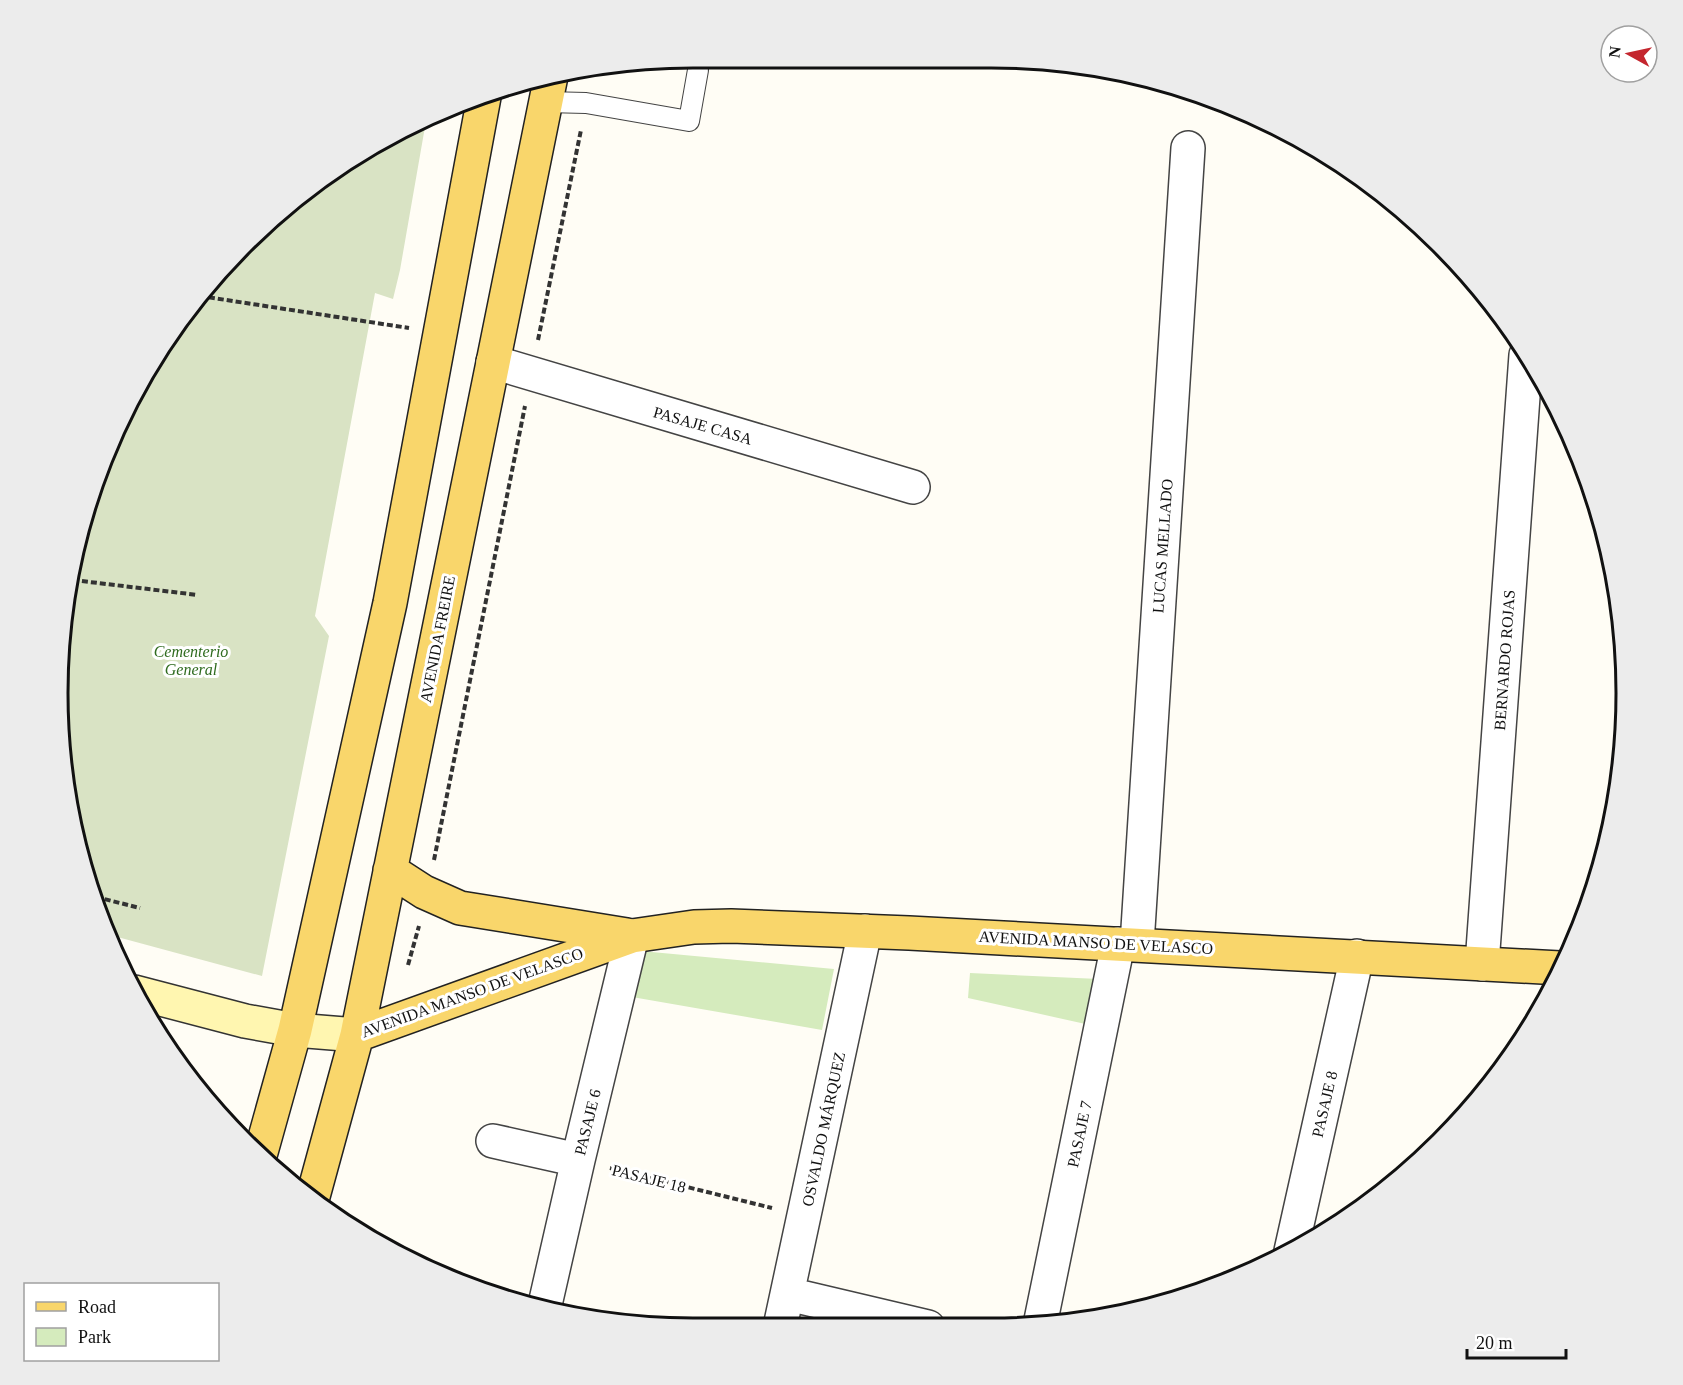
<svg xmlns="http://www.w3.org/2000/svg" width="1683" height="1385" font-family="Georgia,serif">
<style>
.green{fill:#d5ebbd}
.cemetery{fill:#d9e3c4}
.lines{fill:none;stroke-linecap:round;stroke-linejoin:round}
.lane-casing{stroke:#444;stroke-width:22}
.street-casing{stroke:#444;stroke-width:36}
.secondary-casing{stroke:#333;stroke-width:36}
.primary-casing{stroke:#222;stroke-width:36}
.path{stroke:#333;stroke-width:4;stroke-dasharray:6 3;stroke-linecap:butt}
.lane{stroke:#fff;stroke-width:20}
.street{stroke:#fff;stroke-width:33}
.secondary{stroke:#fff6b0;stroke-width:33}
.primary{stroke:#f9d66b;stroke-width:33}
.labels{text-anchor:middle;stroke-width:6;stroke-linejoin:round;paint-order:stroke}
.street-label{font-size:16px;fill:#111;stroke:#fff}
.park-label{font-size:16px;font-style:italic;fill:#2f6b1f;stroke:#fff}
.rim{fill:none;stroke:#111;stroke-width:3}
</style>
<rect width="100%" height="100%" fill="#fffdf5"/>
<!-- green -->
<path class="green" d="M641,951L834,969L822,1030L632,997Z
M970,973L1099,979L1090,1025L968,998Z"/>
<!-- cemetery -->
<path class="cemetery" d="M426,121L400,270L393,299L375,293L315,616L329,636L262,976L110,935L69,816L58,651L91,488L164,340L243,243L375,142Z"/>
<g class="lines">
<!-- lane casing -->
<g class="lane-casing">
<path id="lane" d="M546,102L586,103L689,121L698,70"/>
</g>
<!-- street casing -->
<g class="street-casing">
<path id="street" d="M493,362L913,487
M1137,944L1188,148
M1482,964L1526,355
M493,1141L578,1160
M1291,1251L1357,956
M788,1294L928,1327
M544,1309L578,1160L632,936
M1040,1325L1118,944
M780,1327L865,931"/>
</g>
<!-- secondary casing -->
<g class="secondary-casing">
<path id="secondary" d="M134,992L245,1021L295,1030L357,1035"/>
</g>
<!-- primary casing -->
<g class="primary-casing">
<path id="primary" d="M390,870L424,892L460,908L627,935
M357,1035L632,936L694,927L731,926L909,933L1560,968
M261,1152L295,1030L390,603L484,97
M312,1200L357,1035L551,76"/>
</g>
<!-- path -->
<path class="path" d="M200,296L409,328
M538,340L581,130
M73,580L198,595
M434,860L525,406
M96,897L140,908
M408,965L419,926
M610,1168L772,1208"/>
<!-- lane -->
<use href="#lane" class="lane"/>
<!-- street -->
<use href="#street" class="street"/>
<!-- secondary -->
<use href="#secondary" class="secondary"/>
<!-- primary -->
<use href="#primary" class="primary"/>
</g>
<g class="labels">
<!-- street labels -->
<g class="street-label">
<text transform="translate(703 425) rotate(16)" y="6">PASAJE CASA</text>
<text transform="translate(1162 546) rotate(-86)" y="6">LUCAS MELLADO</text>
<text transform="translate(437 639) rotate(-79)" y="6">AVENIDA FREIRE</text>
<text transform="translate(1504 660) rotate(-86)" y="6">BERNARDO ROJAS</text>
<text transform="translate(1096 942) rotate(3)" y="6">AVENIDA MANSO DE VELASCO</text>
<text transform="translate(472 992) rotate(-20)" y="6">AVENIDA MANSO DE VELASCO</text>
<text transform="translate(1324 1104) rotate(-77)" y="6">PASAJE 8</text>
<text transform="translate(587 1122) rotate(-76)" y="6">PASAJE 6</text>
<text transform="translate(823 1129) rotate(-78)" y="6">OSVALDO MÁRQUEZ</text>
<text transform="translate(1079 1134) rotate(-78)" y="6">PASAJE 7</text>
<text transform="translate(649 1178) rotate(14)" y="6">PASAJE 18</text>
</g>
<!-- park labels -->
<g class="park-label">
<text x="191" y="657">Cementerio<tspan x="191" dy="18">General</tspan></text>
</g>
</g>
<!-- crop -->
<path d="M0 0H1683V1385H0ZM693 68H991A625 625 0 0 1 1616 693V693A625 625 0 0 1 991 1318H693A625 625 0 0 1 68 693V693A625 625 0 0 1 693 68Z" fill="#ececec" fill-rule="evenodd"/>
<path class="rim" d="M693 68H991A625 625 0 0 1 1616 693V693A625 625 0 0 1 991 1318H693A625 625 0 0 1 68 693V693A625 625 0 0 1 693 68Z"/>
<!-- legend -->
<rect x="24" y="1283" width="195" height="78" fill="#ffffff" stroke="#a0a0a0" stroke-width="1.5"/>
<rect x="36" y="1302" width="30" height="9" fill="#f9d66b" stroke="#a0a0a0" stroke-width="1.5"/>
<text x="78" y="1313" font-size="18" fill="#111111">Road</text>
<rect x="36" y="1328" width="30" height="18" fill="#d5ebbd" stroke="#a0a0a0" stroke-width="1.5"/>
<text x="78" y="1343" font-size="18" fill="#111111">Park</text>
<!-- north arrow -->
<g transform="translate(1629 54) rotate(278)"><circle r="28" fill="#ffffff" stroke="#a0a0a0" stroke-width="1.5"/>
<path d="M0-4.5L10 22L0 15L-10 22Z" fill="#c4262e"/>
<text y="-9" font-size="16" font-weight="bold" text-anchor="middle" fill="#111111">N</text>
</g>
<!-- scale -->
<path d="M1467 1349v9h99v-9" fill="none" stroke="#111111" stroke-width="3"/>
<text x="1476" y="1349" font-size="18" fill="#111111" stroke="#ffffff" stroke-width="4.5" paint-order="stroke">20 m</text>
</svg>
